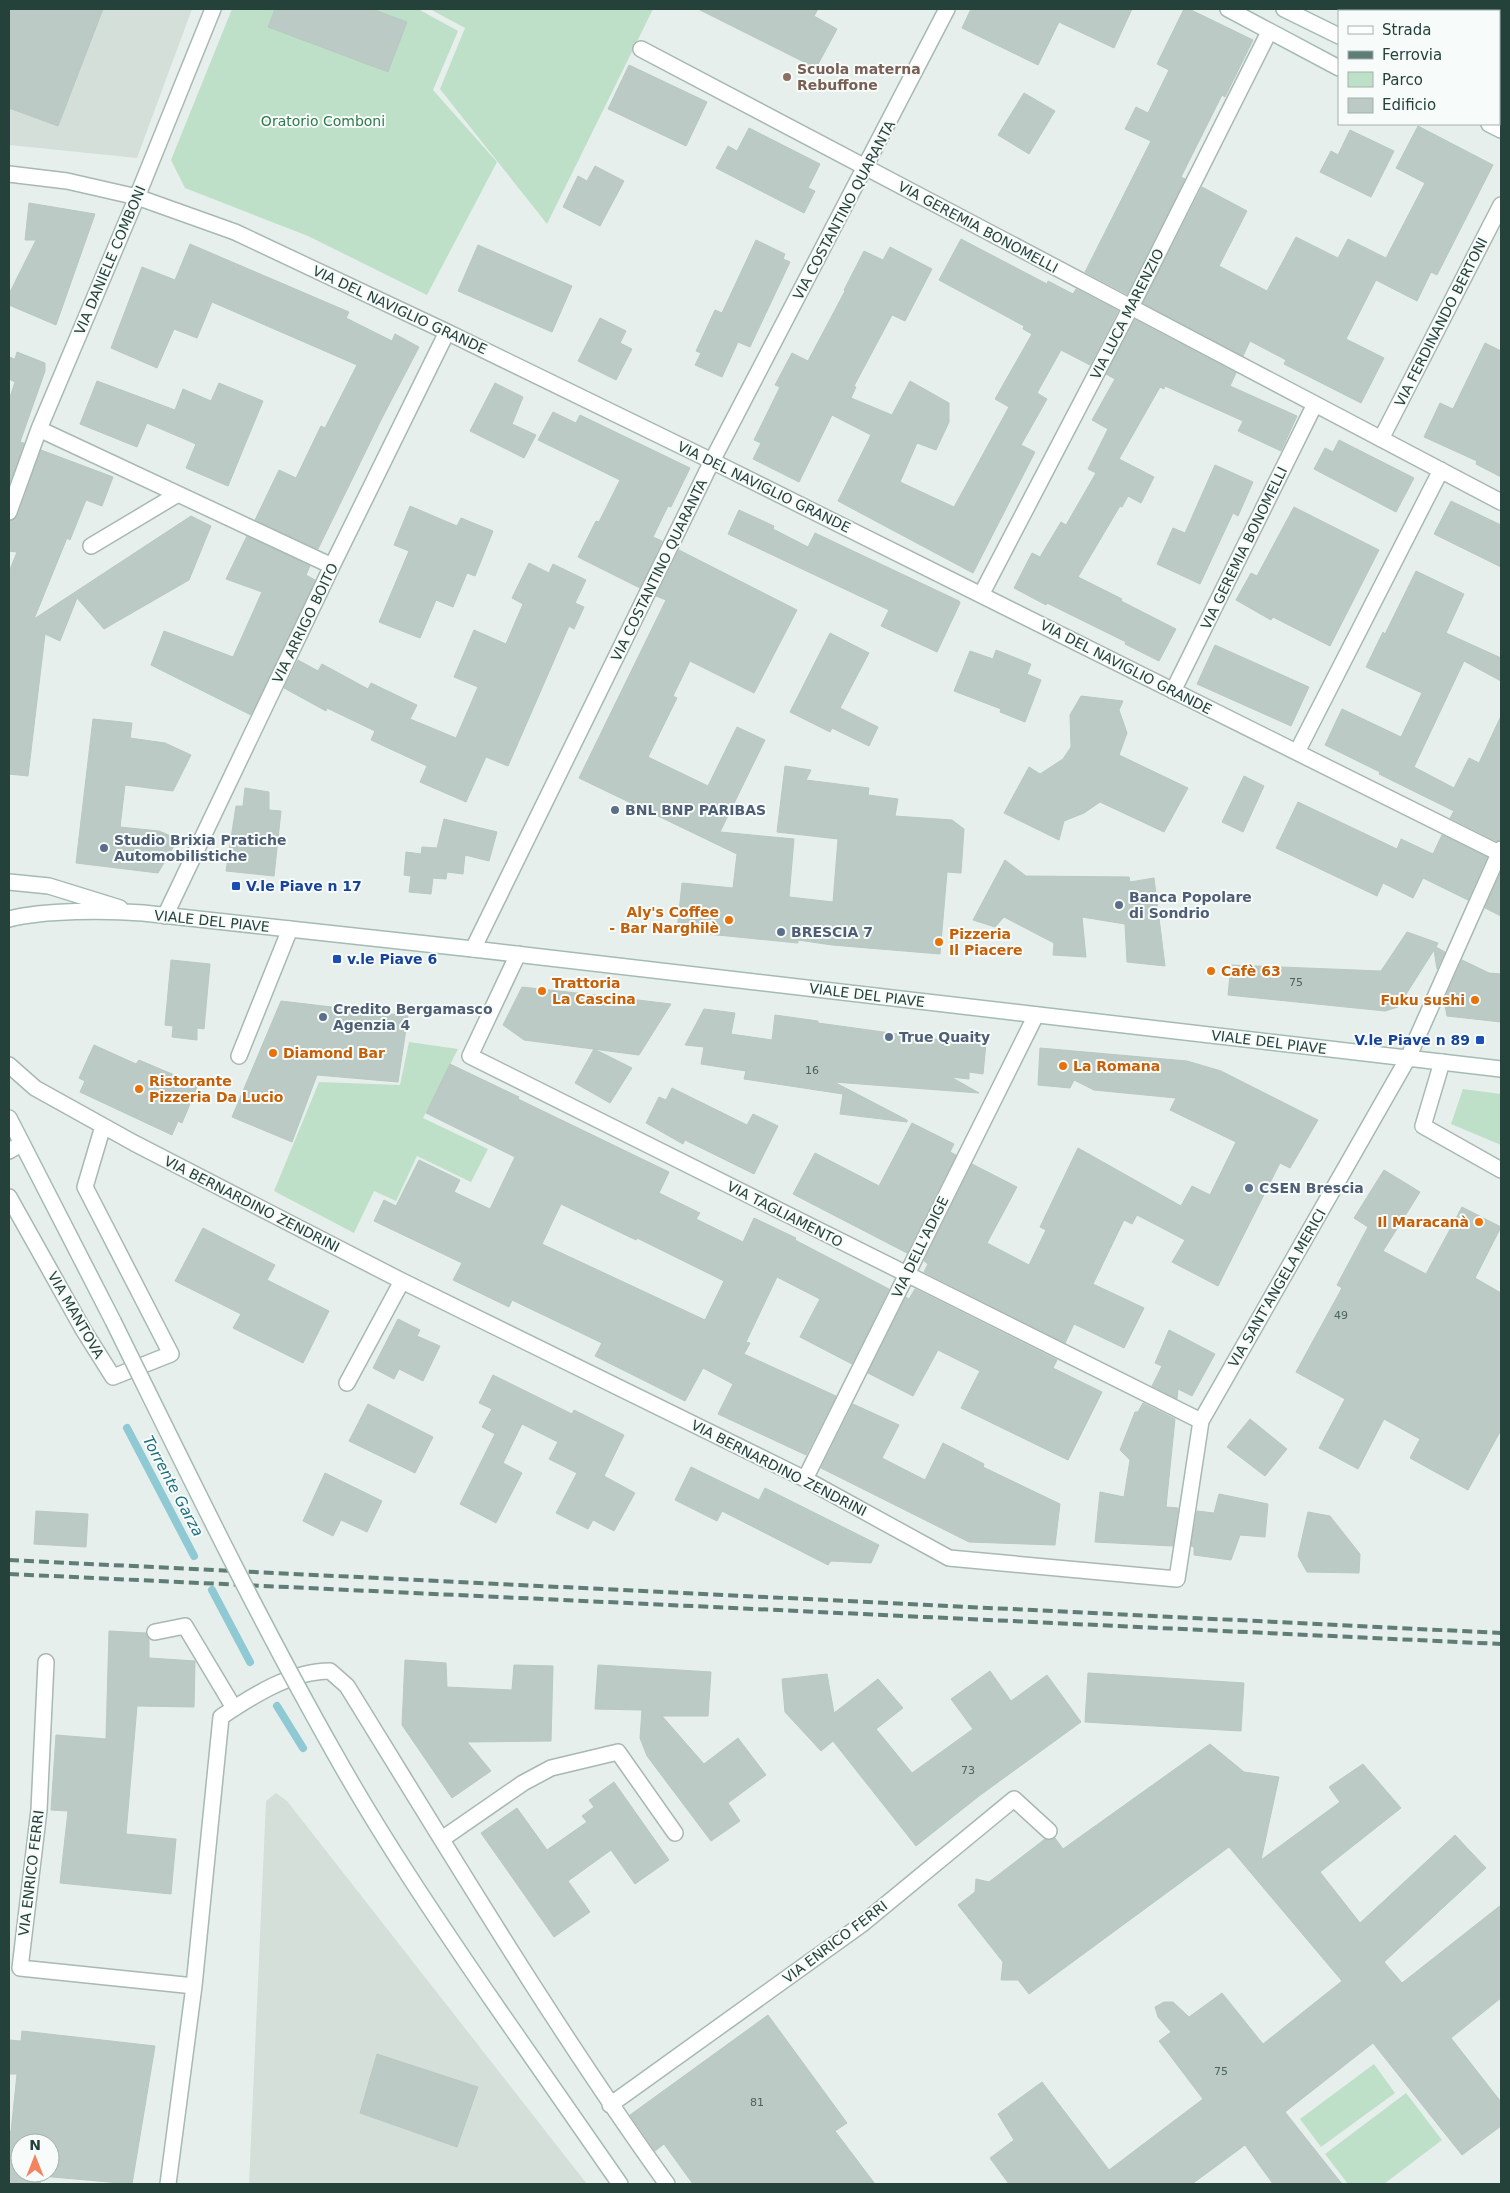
<svg xmlns="http://www.w3.org/2000/svg" width="1510" height="2193" font-family="'DejaVu Sans',sans-serif">
<style>
.built{fill:#d4dfda}
.green{fill:#bfe0c8}
.lines{fill:none;stroke-linecap:round;stroke-linejoin:round}
.stream{stroke:#8ec9d4;stroke-width:8}
.building{fill:#bbcac4;stroke:#b8c9c2;fill-rule:evenodd}
.street-casing{stroke:#a8b8b2;stroke-width:18}
.secondary-casing{stroke:#a4bbb3;stroke-width:18}
.street{stroke:#fff;stroke-width:15}
.secondary{stroke:#fff;stroke-width:15}
.rail{stroke:#5f7d75;stroke-width:4;stroke-dasharray:10 5;stroke-linecap:butt}
.secondary-bridge-casing{stroke:#a4bbb3;stroke-width:18;stroke-linecap:butt}
.secondary-bridge{stroke:#fff;stroke-width:15}
.education-dot{fill:#8d6e63;stroke:#f7fbf9;stroke-width:2}
.service-dot{fill:#5c6f8a;stroke:#f7fbf9;stroke-width:2}
.transit-dot{fill:#1a4fb4;stroke:#f7fbf9;stroke-width:2}
.food-dot{fill:#e8710a;stroke:#f7fbf9;stroke-width:2}
.labels{text-anchor:middle;stroke-width:4;stroke-linejoin:round;paint-order:stroke}
.number-label{font-size:11px;fill:#4a645c}
.education-label{font-size:14px;font-weight:bold;fill:#785e54;stroke:#f7fbf9;text-anchor:start}
.park-label{font-size:14px;fill:#2d7a4b;stroke:#f7fbf9}
.street-label{font-size:14px;fill:#24423a;stroke:#f7fbf9}
.service-label{font-size:14px;font-weight:bold;fill:#4e5e75;stroke:#f7fbf9;text-anchor:start}
.transit-label{font-size:14px;font-weight:bold;fill:#164399;stroke:#f7fbf9;text-anchor:start}
.food-label{font-size:14px;font-weight:bold;fill:#c56008;stroke:#f7fbf9;text-anchor:start}
.water-label{font-size:15px;font-style:italic;fill:#1c6f80;stroke:#f7fbf9}
</style>
<rect width="100%" height="100%" fill="#e6efeb"/>
<!-- built -->
<path class="built" d="M9,9H192L137,158L9,145Z
M276,1793L287,1801L587,2184H249L266,1801Z"/>
<!-- green -->
<path class="green" d="M232,9H418L458,31L433,90L497,162L427,295L308,236L185,188L171,160Z
M430,9H653L547,224L440,89L465,28Z
M409,1042L458,1049L423,1118L488,1149L471,1182L417,1156L396,1201L374,1191L354,1233L274,1191L319,1082L400,1085Z
M1463,1089L1501,1094V1145L1451,1124Z
M1374,2064L1395,2093L1321,2147L1300,2119Z
M1406,2093L1442,2140L1384,2184H1348L1325,2154Z"/>
<g class="lines">
<!-- stream -->
<path class="stream" d="M127,1428L194,1556
M212,1590L250,1662
M277,1706L303,1748"/>
</g>
<!-- building -->
<path class="building" d="M9,9H103L58,126L9,108Z
M275,9H372L407,22L388,72L268,27Z
M698,9H818L814,16L837,29L816,68Z
M971,9H1132L1114,48L1059,22L1038,65L962,28Z
M1184,9H1189L1253,40L1225,97L1222,95L1181,177L1185,179L1127,294L1085,272L1151,141L1125,129L1136,107L1148,113L1169,70L1157,64Z
M629,65L707,102L686,146L608,109Z
M1024,93L1055,111L1029,154L998,135Z
M1418,126L1493,165L1437,275L1431,272L1417,301L1376,280L1346,339L1384,358L1361,403L1284,364L1286,360L1250,341L1243,356L1143,303L1202,187L1247,211L1219,266L1267,291L1296,237L1338,258L1348,239L1386,258L1425,183L1396,168Z
M749,128L820,164L808,188L815,191L804,213L716,168L728,146L737,151Z
M1350,130L1394,151L1371,197L1320,172L1331,151L1338,155Z
M595,166L624,181L600,226L563,207L578,176L587,181Z
M29,203L95,214L56,325L9,305V294L36,240H25Z
M961,239L1047,284L1048,281L1073,294L1076,289L1118,311L1090,365L1061,350L1037,393L1047,399L1021,445L1035,452L973,573L838,501L871,435L832,415L799,482L753,459L761,443L754,440L780,387L775,385L792,353L808,361L845,291L844,290L864,251L883,260L890,247L932,269L905,321L892,315L854,386L856,387L851,398L892,415L910,381L949,403V422L936,450L917,443L900,482L954,507L1009,407L995,399L1032,334L1023,329L1024,326L939,280Z
M756,240L785,254L783,259L790,262L750,347L738,342L722,377L695,365L701,353L696,351L715,310L722,313Z
M190,244L349,312L346,318L392,341L395,334L419,347L382,418L318,549L255,520L279,470L296,478L321,426L325,428L357,365L212,302L197,338L174,329L157,368L111,348L142,267L175,280Z
M478,245L572,286L552,332L458,291Z
M600,318L626,331L620,343L632,349L616,380L578,361Z
M1135,320L1236,373L1230,386L1297,416L1281,451L1238,431L1243,421L1165,386L1164,389L1160,387L1119,459L1154,477L1141,503L1128,496L1122,507L1120,506L1078,577L1122,599L1121,601L1176,629L1159,661L1125,644L1126,642L1047,603L1046,605L1014,588L1032,553L1040,557L1061,522L1066,525L1096,473L1088,469L1108,429L1092,420L1115,379L1106,374Z
M1485,343L1501,351V477L1476,464L1477,461L1424,437L1440,403L1453,409Z
M17,352L45,363V371L20,442L24,443L9,485V400L15,382L9,379V357L15,359Z
M97,381L175,410L183,389L211,401L219,383L263,401L228,486L186,468L196,444L147,423L137,447L80,424Z
M495,383L523,397L512,424L536,435L524,458L470,431Z
M553,412L576,423L580,415L690,468L671,507L668,506L653,537L662,541L640,588L578,557L596,521L599,522L620,480L538,440Z
M1339,440L1414,478L1396,512L1314,469L1325,448L1333,452Z
M41,450L113,477L102,506L86,500L70,540L67,538L34,619L191,516L211,526L189,580L104,629L77,598L60,641L45,634L28,776L9,774V572L17,552L9,551V521L15,519L18,515Z
M1215,465L1253,482L1238,516L1233,513L1200,584L1157,564L1173,528L1185,533Z
M1451,501L1501,525V567L1434,534Z
M410,506L457,526L461,518L493,531L475,576L467,573L453,607L436,600L420,638L379,622L409,551L394,545Z
M1294,507L1379,550L1330,646L1273,617L1271,620L1236,600L1251,573L1257,576Z
M739,510L774,526L773,529L808,547L815,533L959,601L960,603L937,652L881,626L889,610L728,534Z
M247,536L310,566L306,575L315,580L251,715L151,665L164,631L233,657L262,592L226,579Z
M679,550L797,610L754,693L690,661L673,696L677,698L648,757L708,786L737,727L765,740L720,832L794,839L789,897L833,902L838,839L777,832L785,766L811,770L806,780L869,788L868,795L898,799L895,816L952,820L964,829L961,873L947,872L940,954L832,945L798,940V943L677,931L682,883L733,888L737,854L579,778L666,600L656,596Z
M529,563L549,573L553,564L586,580L575,603L584,607L574,629L569,626L508,766L486,757L466,802L420,782L427,766L371,740L375,731L327,708L326,711L284,688L298,660L318,671L322,664L368,689L371,683L417,705L410,719L456,738L478,687L454,677L474,630L506,644L523,604L512,598Z
M1416,571L1464,594L1446,633L1501,658V681L1464,661L1414,767L1454,788L1469,758L1479,763L1501,716V840L1496,841L1450,818L1454,811L1379,774L1380,772L1325,745L1342,709L1401,737L1422,693L1366,667L1383,632L1385,634Z
M830,633L869,653L840,708L878,727L869,746L832,728L830,732L790,712Z
M1215,645L1309,687L1291,726L1197,684Z
M996,650L1031,664L1027,674L1041,680L1025,722L1000,712L1001,709L954,691L970,651L993,659Z
M1081,696L1123,701L1119,710L1127,733L1119,755L1188,788L1164,832L1100,802L1084,813L1064,821L1059,840L1004,813L1029,767L1040,774L1063,759L1071,747L1070,715Z
M93,719L132,723L130,738L165,743L191,755L173,791L125,785L120,827L159,831L178,839L158,873L76,863Z
M1244,776L1264,786L1243,832L1222,822Z
M245,788L269,792V810L281,811L274,876L226,871L236,806H243Z
M1298,802L1397,849L1401,839L1433,854L1442,835L1487,857L1468,900L1423,878L1413,898L1383,883L1377,896L1276,848Z
M444,819L497,832L489,861L465,855L463,874L447,872L446,879L433,878L431,894L409,892L411,876L404,875L406,852L421,854L422,847L437,848Z
M1005,860L1026,876L1129,877L1130,882L1154,878L1165,966L1127,962L1125,924L1082,917L1086,957L1053,955L1054,943L1004,917L995,927L973,920Z
M1501,872V916L1485,908Z
M1407,932L1438,943L1436,947L1445,952L1437,969L1434,950L1398,1007L1385,1011L1228,995L1231,965L1381,971Z
M171,960L210,964L204,1029L197,1028V1040L172,1037L173,1026L165,1025Z
M1462,960L1489,973L1501,974V1022L1447,1016L1444,1000Z
M522,987L613,997L671,1004L639,1055L524,1040L503,1025Z
M281,1001L408,1016L398,1082L317,1075L292,1142L232,1117Z
M704,1009L735,1013L731,1034L772,1040L775,1015L818,1021V1023L934,1039L986,1043L983,1074L969,1072V1079L951,1077L979,1093L834,1082L907,1120V1122L840,1114L843,1094L744,1079L746,1071L701,1064L704,1047L685,1045Z
M94,1045L136,1064L139,1060L198,1085L182,1123L178,1121L172,1135L80,1092L85,1081L79,1078Z
M1040,1048L1187,1061L1221,1071L1318,1120L1290,1168L1280,1163L1218,1286L1172,1262L1185,1240L1137,1215L1132,1224L1124,1220L1093,1284L1144,1308L1124,1348L1074,1324L1065,1343L924,1272L928,1264L924,1261L972,1164L1017,1187L987,1243L1029,1265L1046,1230L1040,1227L1078,1148L1181,1206L1192,1186L1210,1195L1236,1142L1170,1110L1176,1098L1094,1090L1074,1080L1070,1088L1038,1085Z
M594,1049L632,1068L610,1103L575,1083Z
M450,1064L519,1097L518,1099L669,1172L659,1193L700,1213L696,1219L743,1242L754,1218L796,1238L795,1240L889,1289L852,1364L800,1337L820,1299L777,1277L746,1342L750,1343L744,1354L836,1396L806,1455L718,1414L733,1384L703,1368L685,1401L595,1356L602,1343L512,1300L509,1307L453,1280L462,1263L374,1221L384,1200L396,1206L419,1160L460,1180L454,1192L490,1209L515,1157L426,1113ZM561,1204L636,1240L637,1238L724,1281L705,1320L542,1244Z
M672,1088L747,1125L753,1114L778,1126L754,1174L685,1140L683,1144L646,1123L659,1097L666,1100Z
M912,1123L954,1144L950,1152L956,1155L907,1253L793,1194L815,1153L879,1186Z
M1384,1170L1420,1192L1383,1251L1426,1274L1462,1207L1501,1227L1475,1278L1501,1293V1430L1468,1490L1410,1458L1420,1439L1384,1419L1358,1469L1319,1448L1345,1399L1296,1372L1342,1288L1337,1285L1368,1227L1354,1218Z
M203,1228L275,1265L267,1280L329,1311L303,1363L233,1328L241,1314L175,1281Z
M915,1289L1057,1360L1053,1368L1102,1392L1068,1460L961,1408L980,1371L938,1350L913,1396L868,1373L906,1297L909,1299Z
M398,1319L420,1330L417,1336L440,1346L423,1381L399,1369L394,1379L373,1368Z
M1169,1330L1215,1354L1192,1396L1178,1389L1177,1399L1152,1386L1162,1366L1155,1363Z
M493,1375L572,1414L574,1410L624,1435L604,1476L635,1493L614,1531L593,1520L588,1529L556,1513L577,1473L549,1459L558,1442L522,1424L503,1463L522,1473L496,1523L460,1504L495,1434L482,1427L492,1409L479,1403Z
M1143,1403L1175,1419L1166,1507L1178,1508L1173,1546L1095,1542L1100,1492L1124,1497L1130,1460L1120,1450L1135,1412H1138Z
M368,1404L433,1437L415,1473L349,1441Z
M853,1404L899,1425L882,1458L925,1480L943,1443L984,1464L983,1467L1060,1504L1055,1545L969,1542L821,1468Z
M1250,1419L1287,1449L1265,1476L1227,1447Z
M691,1467L759,1500L765,1488L879,1545L871,1563L831,1561L828,1565L722,1511L717,1521L675,1500Z
M325,1473L382,1501L367,1532L341,1520L333,1536L303,1521Z
M1219,1494L1268,1504L1265,1537L1240,1535L1231,1560L1194,1555V1547L1191,1546L1197,1511L1214,1513Z
M36,1511L88,1514L86,1547L34,1544Z
M1308,1512L1330,1516L1360,1554L1359,1573L1307,1572L1298,1556Z
M109,1631L146,1633L149,1639V1658L195,1661L194,1707L137,1706L126,1834L176,1839L171,1894L60,1883L68,1811L51,1810L56,1735L106,1739Z
M405,1660L446,1663L447,1687L512,1690L514,1665L553,1666L551,1741L467,1742L491,1771L452,1798L402,1725Z
M598,1665L711,1672L708,1716H662L704,1764L738,1738L766,1775L728,1803L740,1821L711,1841L647,1756L640,1738L642,1710L595,1709Z
M990,1671L1011,1701L1047,1675L1081,1722L979,1796L916,1846L833,1741L821,1751L785,1712L782,1679L827,1674L834,1713L878,1679L903,1708L876,1729L912,1773L973,1729L951,1699Z
M1088,1673L1244,1683L1241,1731L1085,1722Z
M1210,1744L1244,1772L1279,1777L1261,1860L1340,1802L1329,1787L1363,1764L1401,1808L1320,1872L1360,1923L1455,1835L1486,1868L1384,1962L1402,1983L1501,1905V1998L1451,2038L1501,2102V2126L1462,2155L1373,2043L1285,2112L1342,2184H1273L1245,2145L1192,2184H1009L990,2158L1014,2140L998,2114L1042,2082L1109,2170L1203,2099L1159,2041L1171,2032L1158,2017L1155,2007L1164,2002H1173L1189,2017L1222,1993L1263,2044L1342,1981L1229,1847L1029,1994L1018,1980H1001L1003,1962L958,1905L975,1892L976,1879L989,1882L1045,1839L1055,1838L1063,1849Z
M614,1782L669,1860L635,1884L611,1850L568,1881L590,1912L554,1937L481,1833L517,1808L547,1850L587,1822L582,1816L594,1807L589,1800Z
M768,2015L847,2123L835,2131L875,2184H693L664,2144L655,2151L630,2115Z
M22,2031L155,2046L132,2184L41,2176L40,2184H9V2131L11,2132L17,2074H9V2040L21,2041ZM20,2143H50V2173H20Z
M377,2054L478,2087L457,2147L360,2113Z"/>
<g class="lines">
<!-- street casing -->
<g class="street-casing">
<path id="street" d="M1401,9L1408,11
M1499,40L1501,41
M641,49L1501,502
M9,174L67,181L137,197L235,232L447,332L712,461L1499,853
M39,429L332,566
M1381,439L1501,205
M9,512L39,429L137,197L213,9
M91,546L178,494
M981,595L1131,307L1269,32
M1173,691L1315,404
M1297,752L1441,470
M165,916L332,566L447,332
M473,949L712,461L947,9
M518,954L470,1056L1201,1421
M239,1056L290,929
M1442,1062L1423,1126L1501,1170
M9,1065L35,1088L134,1143L402,1281L805,1479L949,1558L1177,1579L1201,1421L1408,1058L1501,849
M9,1151L21,1144
M9,1197L84,1331L113,1377L171,1354L85,1187L103,1126
M347,1383L402,1281
M805,1479L1036,1015
M155,1632L185,1626L234,1708
M46,1662L39,1810L20,1968L194,1986
M442,1839L523,1783L551,1768L618,1752L675,1833
M610,2105L861,1925L1014,1799L1049,1831
M168,2184L194,1986L221,1717C252,1696 291,1671 330,1671L347,1686C451,1854 552,2024 667,2184"/>
</g>
<!-- secondary casing -->
<g class="secondary-casing">
<path id="secondary" d="M1228,9L1339,68
M1284,9L1339,36
M1489,124L1501,130
M9,882L49,886L120,908
M9,919C44,910 107,910 143,913L473,949L1501,1069
M9,1118L113,1321
M490,1997L620,2184"/>
</g>
<!-- street -->
<use href="#street" class="street"/>
<!-- secondary -->
<use href="#secondary" class="secondary"/>
<!-- rail -->
<path class="rail" d="M9,1560L1501,1633
M9,1574L1501,1644"/>
<!-- secondary-bridge casing -->
<g class="secondary-bridge-casing">
<path id="secondary-bridge" d="M113,1321C185,1467 255,1613 335,1754C382,1838 436,1918 490,1997"/>
</g>
<!-- secondary-bridge -->
<use href="#secondary-bridge" class="secondary-bridge"/>
</g>
<!-- markers -->
<circle class="education-dot" cx="787" cy="77" r="5"/>
<g class="service-dot">
<circle cx="615" cy="810" r="5"/>
<circle cx="104" cy="848" r="5"/>
<circle cx="1119" cy="905" r="5"/>
<circle cx="781" cy="932" r="5"/>
<circle cx="323" cy="1017" r="5"/>
<circle cx="889" cy="1037" r="5"/>
<circle cx="1249" cy="1188" r="5"/>
</g>
<g class="transit-dot">
<rect x="231" y="881" width="10" height="10" rx="2.5"/>
<rect x="332" y="954" width="10" height="10" rx="2.5"/>
<rect x="1475" y="1035" width="10" height="10" rx="2.5"/>
</g>
<g class="food-dot">
<circle cx="729" cy="920" r="5"/>
<circle cx="939" cy="942" r="5"/>
<circle cx="1211" cy="971" r="5"/>
<circle cx="542" cy="991" r="5"/>
<circle cx="1475" cy="1000" r="5"/>
<circle cx="273" cy="1053" r="5"/>
<circle cx="1063" cy="1066" r="5"/>
<circle cx="139" cy="1089" r="5"/>
<circle cx="1479" cy="1222" r="5"/>
</g>
<g class="labels">
<!-- number labels -->
<g class="number-label">
<text x="1296" y="986">75</text>
<text x="812" y="1074">16</text>
<text x="1341" y="1319">49</text>
<text x="968" y="1774">73</text>
<text x="1221" y="2075">75</text>
<text x="757" y="2106">81</text>
</g>
<!-- education labels -->
<g class="education-label">
<text x="797" y="74">Scuola materna<tspan x="797" dy="16">Rebuffone</tspan></text>
</g>
<!-- park labels -->
<g class="park-label">
<text x="323" y="126">Oratorio Comboni</text>
</g>
<!-- street labels -->
<g class="street-label">
<text transform="translate(844 210) rotate(-62)" y="5">VIA COSTANTINO QUARANTA</text>
<text transform="translate(978 227) rotate(28)" y="5">VIA GEREMIA BONOMELLI</text>
<text transform="translate(110 260) rotate(-67)" y="5">VIA DANIELE COMBONI</text>
<text transform="translate(400 310) rotate(25)" y="5">VIA DEL NAVIGLIO GRANDE</text>
<text transform="translate(1127 314) rotate(-63)" y="5">VIA LUCA MARENZIO</text>
<text transform="translate(1441 322) rotate(-63)" y="5">VIA FERDINANDO BERTONI</text>
<text transform="translate(764 487) rotate(26)" y="5">VIA DEL NAVIGLIO GRANDE</text>
<text transform="translate(1244 548) rotate(-64)" y="5">VIA GEREMIA BONOMELLI</text>
<text transform="translate(659 570) rotate(-64)" y="5">VIA COSTANTINO QUARANTA</text>
<text transform="translate(305 623) rotate(-64)" y="5">VIA ARRIGO BOITO</text>
<text transform="translate(1126 667) rotate(27)" y="5">VIA DEL NAVIGLIO GRANDE</text>
<text transform="translate(212 921) rotate(6)" y="5">VIALE DEL PIAVE</text>
<text transform="translate(867 995) rotate(7)" y="5">VIALE DEL PIAVE</text>
<text transform="translate(1269 1042) rotate(7)" y="5">VIALE DEL PIAVE</text>
<text transform="translate(252 1204) rotate(27)" y="5">VIA BERNARDINO ZENDRINI</text>
<text transform="translate(785 1214) rotate(27)" y="5">VIA TAGLIAMENTO</text>
<text transform="translate(920 1247) rotate(-64)" y="5">VIA DELL'ADIGE</text>
<text transform="translate(1277 1288) rotate(-60)" y="5">VIA SANT'ANGELA MERICI</text>
<text transform="translate(76 1315) rotate(60)" y="5">VIA MANTOVA</text>
<text transform="translate(779 1468) rotate(27)" y="5">VIA BERNARDINO ZENDRINI</text>
<text transform="translate(31 1873) rotate(-83)" y="5">VIA ENRICO FERRI</text>
<text transform="translate(835 1942) rotate(-37)" y="5">VIA ENRICO FERRI</text>
</g>
<!-- service labels -->
<g class="service-label">
<text x="625" y="815">BNL BNP PARIBAS</text>
<text x="114" y="845">Studio Brixia Pratiche<tspan x="114" dy="16">Automobilistiche</tspan></text>
<text x="1129" y="902">Banca Popolare<tspan x="1129" dy="16">di Sondrio</tspan></text>
<text x="791" y="937">BRESCIA 7</text>
<text x="333" y="1014">Credito Bergamasco<tspan x="333" dy="16">Agenzia 4</tspan></text>
<text x="899" y="1042">True Quaity</text>
<text x="1259" y="1193">CSEN Brescia</text>
</g>
<!-- transit labels -->
<g class="transit-label">
<text x="246" y="891">V.le Piave n 17</text>
<text x="347" y="964">v.le Piave 6</text>
<text x="1470" y="1045" text-anchor="end">V.le Piave n 89</text>
</g>
<!-- food labels -->
<g class="food-label">
<text x="719" y="917" text-anchor="end">Aly's Coffee<tspan x="719" dy="16">- Bar Narghilè</tspan></text>
<text x="949" y="939">Pizzeria<tspan x="949" dy="16">Il Piacere</tspan></text>
<text x="1221" y="976">Cafè 63</text>
<text x="552" y="988">Trattoria<tspan x="552" dy="16">La Cascina</tspan></text>
<text x="1465" y="1005" text-anchor="end">Fuku sushi</text>
<text x="283" y="1058">Diamond Bar</text>
<text x="1073" y="1071">La Romana</text>
<text x="149" y="1086">Ristorante<tspan x="149" dy="16">Pizzeria Da Lucio</tspan></text>
<text x="1469" y="1227" text-anchor="end">Il Maracanà</text>
</g>
<!-- water labels -->
<g class="water-label">
<text transform="translate(173 1486) rotate(62)" y="5">Torrente Garza</text>
</g>
</g>
<!-- border -->
<rect width="1510" height="2193" fill="none" stroke="#24423a" stroke-width="20"/>
<!-- legend -->
<rect x="1338" y="10" width="162" height="115" fill="#f7fbf9" stroke="#a3b1ad"/>
<rect x="1348" y="26" width="25" height="8" fill="#ffffff" stroke="#a3b1ad"/>
<text x="1382" y="35" font-size="15" fill="#24423a">Strada</text>
<rect x="1348" y="51" width="25" height="8" fill="#5f7d75" stroke="#a3b1ad"/>
<text x="1382" y="60" font-size="15" fill="#24423a">Ferrovia</text>
<rect x="1348" y="72" width="25" height="15" fill="#bfe0c8" stroke="#a3b1ad"/>
<text x="1382" y="85" font-size="15" fill="#24423a">Parco</text>
<rect x="1348" y="98" width="25" height="15" fill="#bbcac4" stroke="#a3b1ad"/>
<text x="1382" y="110" font-size="15" fill="#24423a">Edificio</text>
<!-- north arrow -->
<g transform="translate(35 2158)"><circle r="24" fill="#f7fbf9" stroke="#a3b1ad"/>
<path d="M0-4L9 19L0 12L-9 19Z" fill="#f4845f"/>
<text y="-8" font-size="14" font-weight="bold" text-anchor="middle" fill="#24423a">N</text>
</g>
</svg>
